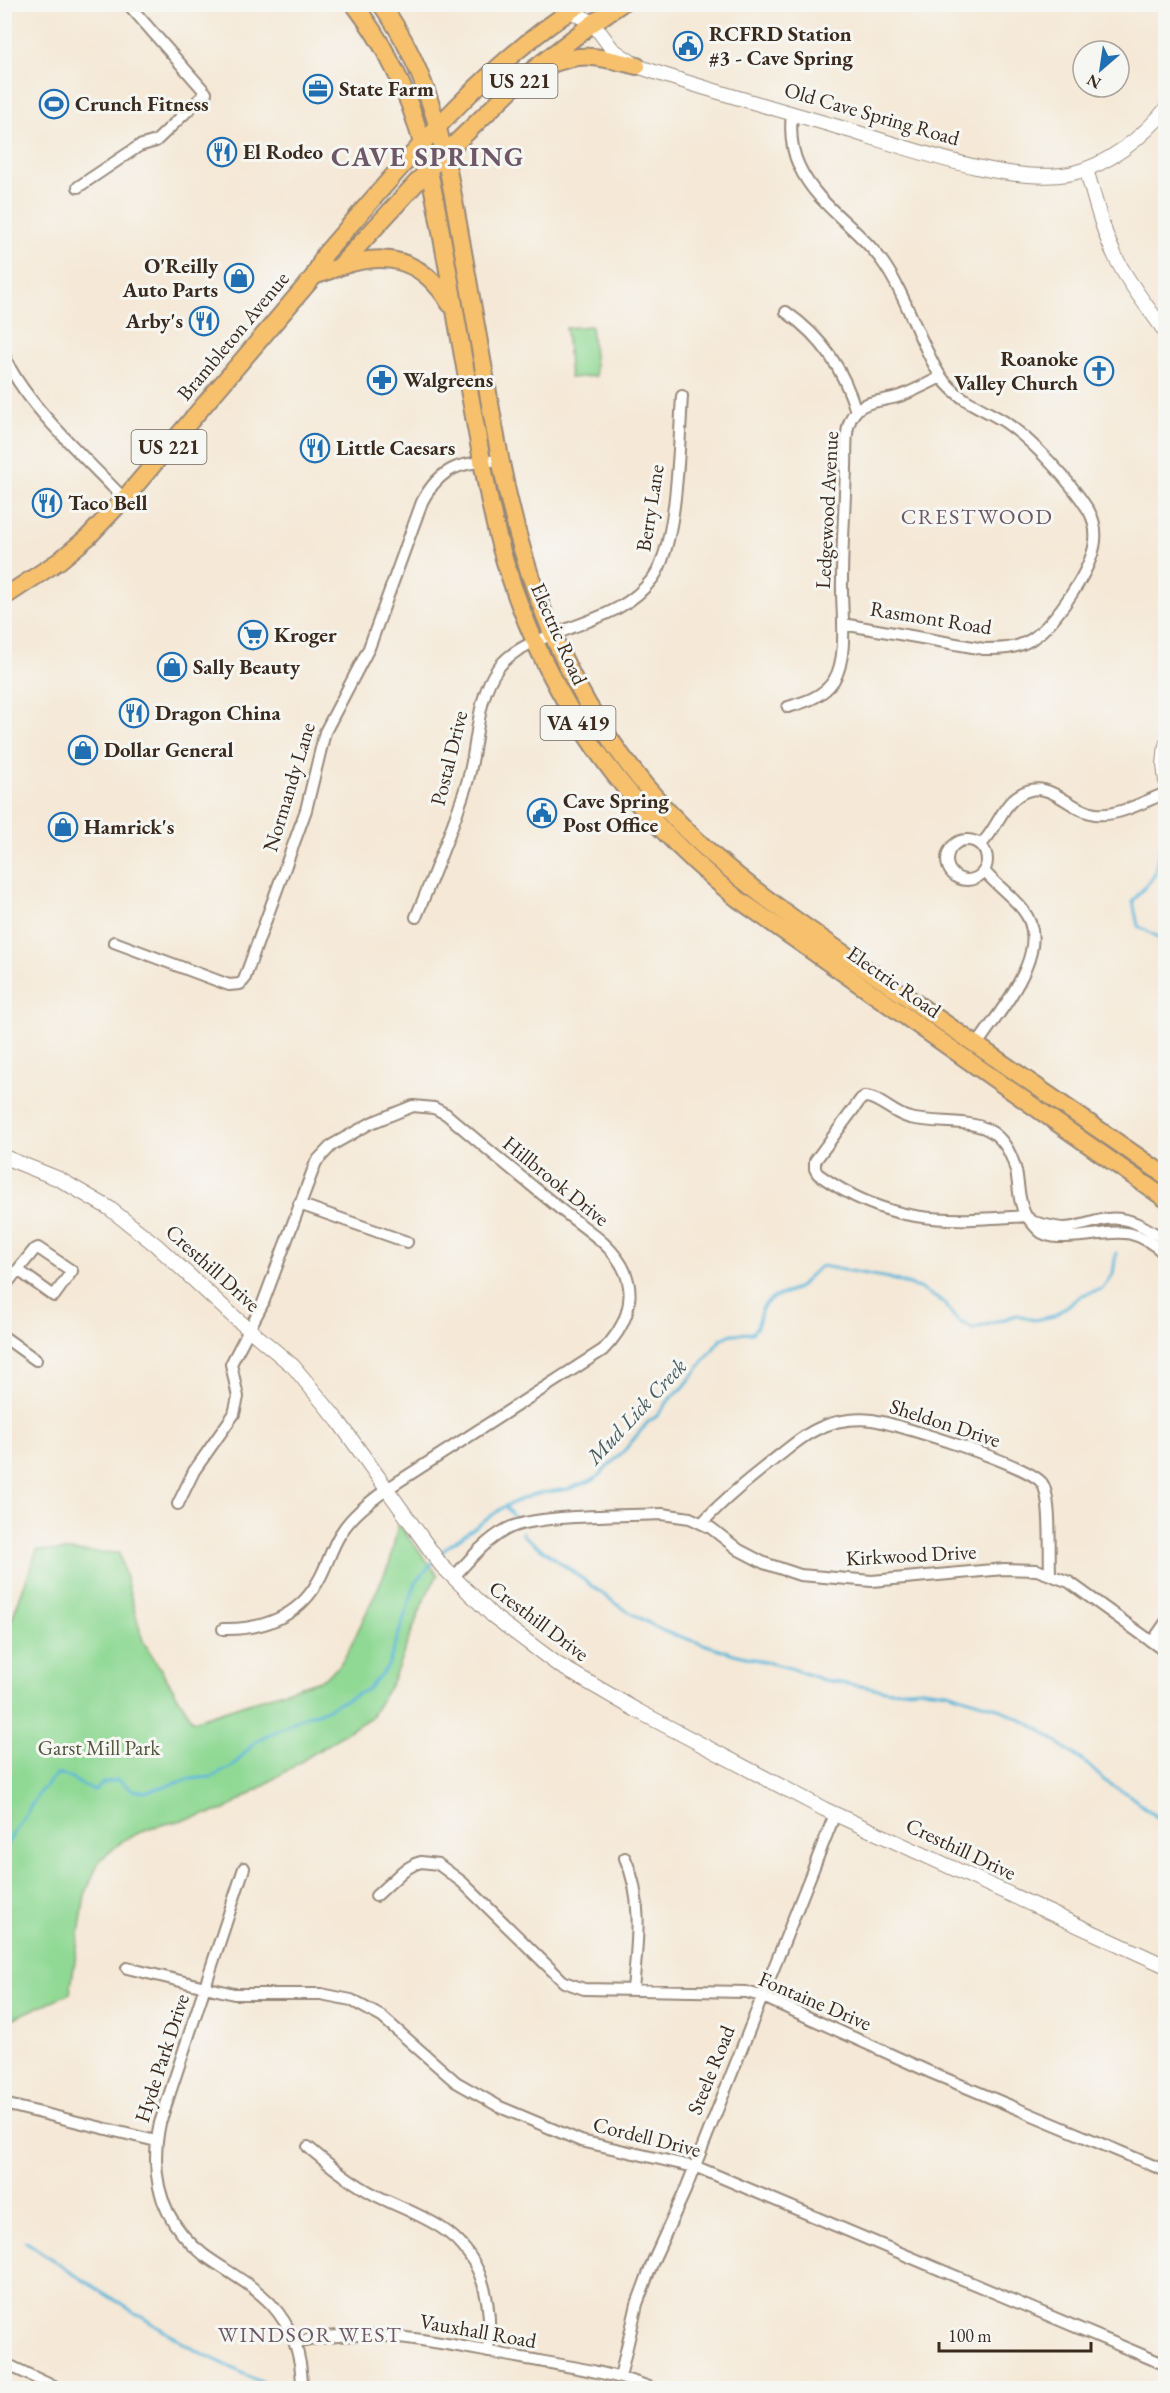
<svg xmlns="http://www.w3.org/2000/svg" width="1170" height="2393" font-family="'EB Garamond',serif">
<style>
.green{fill:#90d994;stroke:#668259;stroke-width:1.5}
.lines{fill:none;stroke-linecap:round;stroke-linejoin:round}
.stream{stroke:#5cb6d9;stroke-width:3}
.minor-casing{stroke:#98897a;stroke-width:14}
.tertiary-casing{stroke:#98897a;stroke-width:16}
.primary-casing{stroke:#98897a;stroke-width:20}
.minor{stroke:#fff;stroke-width:10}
.tertiary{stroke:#fff;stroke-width:14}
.primary{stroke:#f7c06c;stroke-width:16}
.labels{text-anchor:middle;stroke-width:6;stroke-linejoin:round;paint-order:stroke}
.shield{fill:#f6f6f2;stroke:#73675e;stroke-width:1.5}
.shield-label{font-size:20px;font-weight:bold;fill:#3b2a1e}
.poi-label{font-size:21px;font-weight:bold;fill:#3b2a1e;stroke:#f6f6f2;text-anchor:start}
.street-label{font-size:21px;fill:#3b2a1e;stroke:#f6f6f2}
.park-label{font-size:21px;fill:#50563c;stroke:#f6f6f2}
.neighbourhood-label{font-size:22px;letter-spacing:1.5px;fill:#6e5867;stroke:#f6f6f2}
.water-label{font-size:22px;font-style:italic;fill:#475b5f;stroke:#f6f6f2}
.district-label{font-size:27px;font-weight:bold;letter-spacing:1.5px;fill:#6e5867;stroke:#f6f6f2}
</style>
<rect width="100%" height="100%" fill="#f6f6f2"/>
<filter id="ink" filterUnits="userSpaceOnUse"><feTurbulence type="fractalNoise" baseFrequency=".0167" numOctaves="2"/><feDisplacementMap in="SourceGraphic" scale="12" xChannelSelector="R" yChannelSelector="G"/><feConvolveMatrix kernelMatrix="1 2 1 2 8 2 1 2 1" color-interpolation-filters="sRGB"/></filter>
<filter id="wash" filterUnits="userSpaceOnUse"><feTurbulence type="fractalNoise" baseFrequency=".008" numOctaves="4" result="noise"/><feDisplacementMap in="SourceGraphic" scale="24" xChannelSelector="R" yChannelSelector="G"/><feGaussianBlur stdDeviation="1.35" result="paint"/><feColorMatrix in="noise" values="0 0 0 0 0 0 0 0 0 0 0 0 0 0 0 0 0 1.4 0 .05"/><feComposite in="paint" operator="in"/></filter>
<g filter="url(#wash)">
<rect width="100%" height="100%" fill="#f5e8d6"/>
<!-- green -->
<path class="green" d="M591,326L596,376L570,378L566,328Z
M398,1524L438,1575L426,1595L393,1680L371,1717L225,1810L149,1828L124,1840L99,1861L85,1895L70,1993L5,2022V1638L37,1550L119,1553L143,1641L193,1721L323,1679L338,1667L348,1652L390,1562Z"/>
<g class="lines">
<!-- stream -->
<path class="stream" d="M1166,838L1160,848L1154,876L1133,901L1138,926L1158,937L1166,955
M505,1506L515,1518
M522,1532L524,1536L622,1608L663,1631L734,1654L790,1668L823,1680L891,1691L922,1689L947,1692L998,1708L1039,1729L1088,1765L1105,1781L1129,1795L1166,1824
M440,1555L446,1548L505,1506L534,1494L568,1489L595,1479L623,1452L648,1422L657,1416L673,1395L683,1388L721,1339L732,1334L752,1333C763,1321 757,1317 763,1307C770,1296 787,1294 797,1288C807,1282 811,1271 822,1266L889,1278L919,1288L943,1302L957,1320L973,1329L1017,1315L1034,1320L1054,1316L1082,1295L1102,1289L1113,1274L1116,1253
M4,1849L39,1793L56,1775L62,1774L94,1791L103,1783L117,1780L135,1791L145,1792L189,1779L212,1777L233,1766L254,1743L307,1715L318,1713L368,1689L388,1666L416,1582L433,1562
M25,2241L72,2273L191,2348L263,2383L285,2388"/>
</g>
</g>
<g filter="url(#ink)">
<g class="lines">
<!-- minor casing -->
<g class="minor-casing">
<path id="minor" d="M792,113C790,131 791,149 799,166C817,206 858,227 882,261C902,289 913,324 929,355C934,365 939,377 948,385C963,402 986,410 1005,422C1034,442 1070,481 1089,511C1094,520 1096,531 1095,541C1092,570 1055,623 1032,639C1016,649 1002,649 984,649L843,624
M78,187L139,146L156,141L206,93L128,4
M786,312C823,338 843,369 856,411
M4,355C23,403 88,460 124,499
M788,707C805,702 823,697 834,680C849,656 841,609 842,581C842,543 845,505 846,467C847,450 843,423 857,410C867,400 886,401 900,396C914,391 927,384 941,377
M947 860a20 20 0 1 1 40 0a20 20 0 1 1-40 0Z
M980,845C996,832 1001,806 1019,795C1049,776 1068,810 1095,814C1118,817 1145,801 1166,793
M416,917C434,874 452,830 466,786C479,748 474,701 498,668C515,645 548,637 573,627C603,616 632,606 653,578C678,545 679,440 682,396
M114,942L229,985L240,984L244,980L306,810L325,732L369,648L422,502C441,465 462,463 501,460
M977,1045C999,1011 1055,950 1023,910C1012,896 996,885 984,871
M864,1097C878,1096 894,1115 910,1118C957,1128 1000,1109 1016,1171C1019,1185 1018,1202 1026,1216C943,1222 889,1225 818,1174L815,1169V1161L861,1099Z
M299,1204L407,1242
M1026,1216C1031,1221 1036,1229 1042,1233C1049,1237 1057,1237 1065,1237C1110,1237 1127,1219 1166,1255
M1030,1219L1033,1222C1043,1224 1055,1228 1065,1228C1078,1227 1089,1223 1101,1220C1126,1214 1146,1227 1166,1241
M4,1287L34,1250L38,1248L72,1271L54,1296L18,1270
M4,1337L36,1360
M178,1504L194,1471L234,1414L238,1397L231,1364L263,1303L316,1162L332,1145L371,1123L413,1106L434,1108L446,1114C483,1146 521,1177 559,1208C581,1226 614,1245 625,1272C637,1301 624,1329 603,1350L387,1489C371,1501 352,1515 341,1533C331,1548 327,1567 317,1583C298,1617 261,1630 223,1629
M702,1523C726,1497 753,1476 781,1454C795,1443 809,1431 827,1425C840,1420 858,1418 872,1420C898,1424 1029,1465 1042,1483C1052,1498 1049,1553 1050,1573
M453,1578C469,1560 486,1540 507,1529C535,1514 626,1516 662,1514L690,1518L711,1528L739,1550L764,1563L800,1575L872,1581L1004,1569L1037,1570L1069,1582L1166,1652
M1152,1642L1166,1622
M625,1858C644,1899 637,1945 633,1989
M244,1868L160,2123C149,2175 160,2221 204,2255C226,2271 252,2284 271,2304C293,2328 302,2356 302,2388
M376,1896L403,1871L415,1864L421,1862L438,1864L462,1882L564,1982L584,1989L746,1992L761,1996L932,2073L1166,2171
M127,1968L234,1994H321L351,2000L382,2017L456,2082L500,2107L581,2141L699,2168L1166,2365
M4,2104L156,2141
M308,2147C329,2165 350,2182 375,2195C397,2206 420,2214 440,2227C484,2255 493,2304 488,2352
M296,2343C370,2323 448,2345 522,2358C566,2366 610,2372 652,2388
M4,2363L57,2388
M620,2377L637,2304L653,2261L685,2191L835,1814"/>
</g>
<!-- tertiary casing -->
<g class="tertiary-casing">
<path id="tertiary" d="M571,11L593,23L612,49L637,66C703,89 771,107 838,127C900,145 1011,187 1073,173C1108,165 1143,137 1166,109
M1086,169C1095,199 1102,230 1116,258C1129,285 1149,308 1166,333
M1166,745L1164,765L1166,781
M4,1157L59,1179L109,1208L156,1245L233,1316L293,1366L339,1422L441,1565L493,1616L557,1664L636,1710L824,1809L1166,1966"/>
</g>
<!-- primary casing -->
<g class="primary-casing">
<path id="primary" d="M354,4C422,93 430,175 450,281C459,335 469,390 479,444C486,483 493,523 505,562C548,701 625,808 738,899L1166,1199
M381,4C436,80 448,168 464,257C476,326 488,395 501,463C532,620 592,749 714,856C772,907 838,949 901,993C990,1054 1077,1115 1166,1176
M545,67C583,50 600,57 637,66
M342,266C389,250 424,261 450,304
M314,276L339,267L429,169L525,76L593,23L621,4
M4,597L59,561L88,537L124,499L314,276L325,254C400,168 483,65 581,4"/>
</g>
<!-- minor -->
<use href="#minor" class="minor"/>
<!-- tertiary -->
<use href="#tertiary" class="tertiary"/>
<!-- primary -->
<use href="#primary" class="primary"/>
</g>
</g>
<!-- icons -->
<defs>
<g id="civic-ring" transform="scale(1.5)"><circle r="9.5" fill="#f6f6f2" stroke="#1f6fb2" stroke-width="1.5"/><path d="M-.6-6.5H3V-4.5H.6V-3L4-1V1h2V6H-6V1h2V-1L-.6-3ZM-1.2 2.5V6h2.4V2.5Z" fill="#1f6fb2"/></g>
<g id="office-ring" transform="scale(1.5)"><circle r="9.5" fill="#f6f6f2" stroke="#1f6fb2" stroke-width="1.5"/><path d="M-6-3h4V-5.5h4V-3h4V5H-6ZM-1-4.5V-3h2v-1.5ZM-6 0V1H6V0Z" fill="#1f6fb2"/></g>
<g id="stadium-ring" transform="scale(1.5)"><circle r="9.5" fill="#f6f6f2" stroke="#1f6fb2" stroke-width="1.5"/><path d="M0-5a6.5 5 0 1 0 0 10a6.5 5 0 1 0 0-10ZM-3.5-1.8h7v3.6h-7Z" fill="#1f6fb2"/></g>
<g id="restaurant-ring" transform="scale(1.5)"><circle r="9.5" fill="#f6f6f2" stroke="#1f6fb2" stroke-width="1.5"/><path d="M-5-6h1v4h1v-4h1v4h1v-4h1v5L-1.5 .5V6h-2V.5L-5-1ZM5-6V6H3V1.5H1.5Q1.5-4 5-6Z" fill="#1f6fb2"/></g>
<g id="shop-ring" transform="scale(1.5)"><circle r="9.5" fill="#f6f6f2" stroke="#1f6fb2" stroke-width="1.5"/><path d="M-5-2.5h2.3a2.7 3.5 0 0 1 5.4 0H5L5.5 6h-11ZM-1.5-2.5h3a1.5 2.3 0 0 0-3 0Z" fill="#1f6fb2"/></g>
<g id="church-ring" transform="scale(1.5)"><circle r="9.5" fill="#f6f6f2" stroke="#1f6fb2" stroke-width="1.5"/><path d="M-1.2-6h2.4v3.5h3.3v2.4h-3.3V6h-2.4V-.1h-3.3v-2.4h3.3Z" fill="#1f6fb2"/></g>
<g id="pharmacy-ring" transform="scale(1.5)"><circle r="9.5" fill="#f6f6f2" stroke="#1f6fb2" stroke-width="1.5"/><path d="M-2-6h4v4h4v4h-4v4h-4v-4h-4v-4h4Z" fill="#1f6fb2"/></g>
<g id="supermarket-ring" transform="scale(1.5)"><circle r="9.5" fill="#f6f6f2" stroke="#1f6fb2" stroke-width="1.5"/><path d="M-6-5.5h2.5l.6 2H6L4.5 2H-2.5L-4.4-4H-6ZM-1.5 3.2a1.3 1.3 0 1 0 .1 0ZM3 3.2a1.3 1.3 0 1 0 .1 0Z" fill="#1f6fb2"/></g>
</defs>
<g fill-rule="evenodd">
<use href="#civic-ring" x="688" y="46"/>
<use href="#office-ring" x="318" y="89"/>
<use href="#stadium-ring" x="54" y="104"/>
<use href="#restaurant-ring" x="222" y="152"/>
<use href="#shop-ring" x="239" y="278"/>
<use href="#restaurant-ring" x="204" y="321"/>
<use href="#church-ring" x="1099" y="371"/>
<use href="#pharmacy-ring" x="382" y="380"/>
<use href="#restaurant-ring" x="315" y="448"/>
<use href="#restaurant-ring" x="47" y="503"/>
<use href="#supermarket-ring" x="253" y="635"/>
<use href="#shop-ring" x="172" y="667"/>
<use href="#restaurant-ring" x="134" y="713"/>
<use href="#shop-ring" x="83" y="750"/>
<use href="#civic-ring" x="542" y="813"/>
<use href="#shop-ring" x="63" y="827"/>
</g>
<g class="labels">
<!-- shield labels -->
<g class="shield">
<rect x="482.5" y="64" width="75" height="34" rx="4.5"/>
<rect x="131.5" y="430" width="75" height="34" rx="4.5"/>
<rect x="540.5" y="706" width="75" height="34" rx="4.5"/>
</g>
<g class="shield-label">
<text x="520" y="88">US 221</text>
<text x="169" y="454">US 221</text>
<text x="578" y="730">VA 419</text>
</g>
<!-- poi labels -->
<g class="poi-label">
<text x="709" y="41">RCFRD Station<tspan x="709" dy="24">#3 - Cave Spring</tspan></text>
<text x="339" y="96">State Farm</text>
<text x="75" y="111">Crunch Fitness</text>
<text x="243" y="159">El Rodeo</text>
<text x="218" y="273" text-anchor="end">O'Reilly<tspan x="218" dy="24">Auto Parts</tspan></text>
<text x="183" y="328" text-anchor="end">Arby's</text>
<text x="1078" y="366" text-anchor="end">Roanoke<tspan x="1078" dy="24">Valley Church</tspan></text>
<text x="403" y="387">Walgreens</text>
<text x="336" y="455">Little Caesars</text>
<text x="68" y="510">Taco Bell</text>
<text x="274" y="642">Kroger</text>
<text x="193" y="674">Sally Beauty</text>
<text x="155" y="720">Dragon China</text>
<text x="104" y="757">Dollar General</text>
<text x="563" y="808">Cave Spring<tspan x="563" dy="24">Post Office</tspan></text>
<text x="84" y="834">Hamrick's</text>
</g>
<!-- street labels -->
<g class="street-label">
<text transform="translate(872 114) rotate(16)" y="7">Old Cave Spring Road</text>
<text transform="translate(233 336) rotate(-50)" y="7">Brambleton Avenue</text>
<text transform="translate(650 508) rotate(-81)" y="7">Berry Lane</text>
<text transform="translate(827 510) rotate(-87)" y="7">Ledgewood Avenue</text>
<text transform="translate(931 618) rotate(9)" y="7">Rasmont Road</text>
<text transform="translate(559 634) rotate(66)" y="7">Electric Road</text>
<text transform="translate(449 758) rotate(-76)" y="7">Postal Drive</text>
<text transform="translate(289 787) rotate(-73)" y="7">Normandy Lane</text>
<text transform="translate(894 982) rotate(35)" y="7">Electric Road</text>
<text transform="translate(556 1181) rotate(39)" y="7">Hillbrook Drive</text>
<text transform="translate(213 1268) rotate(42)" y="7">Cresthill Drive</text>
<text transform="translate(945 1423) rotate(18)" y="7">Sheldon Drive</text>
<text transform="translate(911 1555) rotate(-3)" y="7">Kirkwood Drive</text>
<text transform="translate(539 1621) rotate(37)" y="7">Cresthill Drive</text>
<text transform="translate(961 1849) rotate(25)" y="7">Cresthill Drive</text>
<text transform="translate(815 2001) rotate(23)" y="7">Fontaine Drive</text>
<text transform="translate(162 2058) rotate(-72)" y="7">Hyde Park Drive</text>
<text transform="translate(711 2070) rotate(-68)" y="7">Steele Road</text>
<text transform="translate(647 2137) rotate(14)" y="7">Cordell Drive</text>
<text transform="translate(478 2331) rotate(10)" y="7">Vauxhall Road</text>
</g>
<!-- park labels -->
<g class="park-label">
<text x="99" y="1755">Garst Mill Park</text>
</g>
<!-- neighbourhood labels -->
<g class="neighbourhood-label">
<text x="977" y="524">CRESTWOOD</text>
<text x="310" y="2342">WINDSOR WEST</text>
</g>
<!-- water labels -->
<g class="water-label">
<text transform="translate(636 1411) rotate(-47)" y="8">Mud Lick Creek</text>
</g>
<!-- district labels -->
<g class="district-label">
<text x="428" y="166">CAVE SPRING</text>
</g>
</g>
<!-- margin -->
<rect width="1170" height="2393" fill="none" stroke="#f6f6f2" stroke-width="24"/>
<!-- north arrow -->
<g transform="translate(1101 69) rotate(209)"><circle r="28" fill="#f6f6f2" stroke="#aba49d" stroke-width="1.5"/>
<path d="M0-4.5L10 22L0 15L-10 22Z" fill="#1f6fb2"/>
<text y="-9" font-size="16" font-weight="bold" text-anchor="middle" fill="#3b2a1e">N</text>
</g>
<!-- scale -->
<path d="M939 2342v9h152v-9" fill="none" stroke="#3b2a1e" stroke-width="3"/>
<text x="948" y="2342" font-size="18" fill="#3b2a1e" stroke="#f6f6f2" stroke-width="4.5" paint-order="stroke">100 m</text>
</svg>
